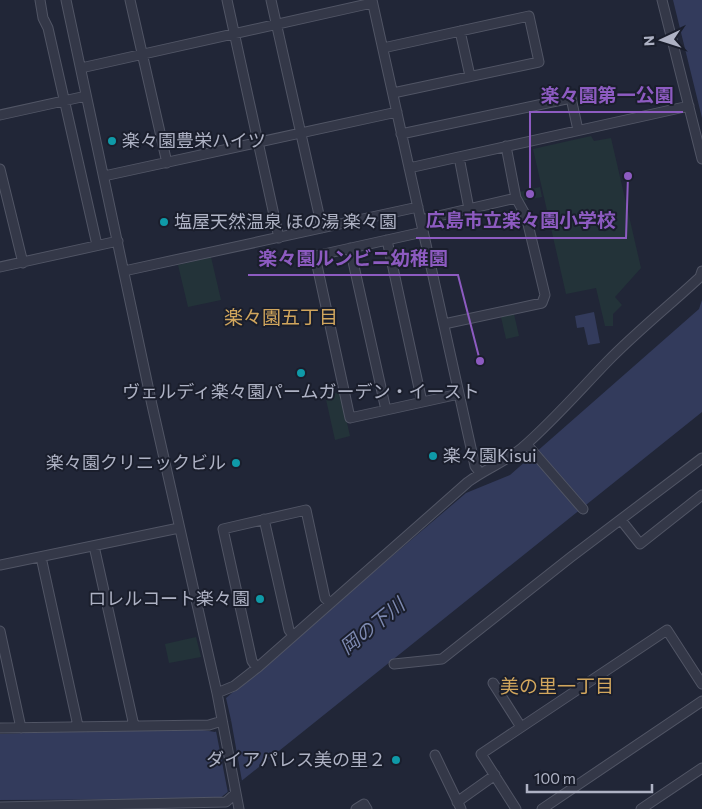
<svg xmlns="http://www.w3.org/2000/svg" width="702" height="809" font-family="Commissioner,'Noto Sans JP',sans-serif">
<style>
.park{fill:#233339}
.water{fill:#333b5c}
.pier{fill:#212637}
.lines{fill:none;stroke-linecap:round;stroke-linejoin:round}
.minor-casing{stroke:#515565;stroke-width:11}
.minor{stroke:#343848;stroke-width:9}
.culture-dot{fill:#0f9aa8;stroke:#1a1e2c;stroke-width:2}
.labels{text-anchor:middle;stroke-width:4;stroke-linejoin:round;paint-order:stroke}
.poi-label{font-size:18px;fill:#aeb2c4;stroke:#1a1e2c;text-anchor:start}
.neighbourhood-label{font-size:19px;fill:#d1a65d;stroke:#1a1e2c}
.water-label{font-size:19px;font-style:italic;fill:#7e8ab1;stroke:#1a1e2c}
.leader{fill:none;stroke:#8d5bc1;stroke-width:2}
.callout-dot{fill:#8d5bc1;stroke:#1a1e2c;stroke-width:2}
.callout-label{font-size:19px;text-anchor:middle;font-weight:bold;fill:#8d5bc1;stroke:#1a1e2c;stroke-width:4;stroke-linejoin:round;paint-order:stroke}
</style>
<rect width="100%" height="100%" fill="#212637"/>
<!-- park -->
<path class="park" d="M591,136L594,141L611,138L641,268L615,297L622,305L613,314V326H605L596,288L566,294L533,149Z
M540,187L542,197L521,201L519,192Z
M211,257L221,300L188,307L178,265Z
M514,314L519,336L506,339L501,317Z
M340,392L350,436L335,440L325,395Z
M196,637L201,657L169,663L165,644Z"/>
<!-- water -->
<path class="water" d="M673,0H702V118Z
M702,300V412L219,799L0,800V734L184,727L215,732L231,720L226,698L466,493L510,475L699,309Z
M594,312L600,343L588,345L584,327L577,328L575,316Z"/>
<!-- pier -->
<path class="pier" d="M231,720L242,781L230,788L228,793L216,731Z"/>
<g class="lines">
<!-- minor casing -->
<g class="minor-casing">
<path id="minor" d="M40,0L43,18L48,28L97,245
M66,0L152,405L217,693L239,809
M130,0L167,163
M227,0L279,238
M271,0L322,228
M372,0L475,466L480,473
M662,0L702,159
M460,31L470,76
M383,48L529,16L539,62L393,93
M81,68L372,3
M0,115L86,96
M401,134L571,98L578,130
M459,157L469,209
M409,168L689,106
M0,169L23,263
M104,176L397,112
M421,220L516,198
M423,232L315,256L350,418L459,394
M387,240L422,402
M350,248L386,410
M0,267L118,241
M124,271L418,207
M444,324L542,303L545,295L526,216L516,198L506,146
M529,447L583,509
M264,519L289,630L293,635
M621,520L640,544L702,495
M94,546L134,726
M41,557L78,726
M0,565L179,528
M0,631L21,728
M394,664L442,659L571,557L702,458
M257,668L252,661L223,529L306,510L325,598L330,603
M493,683L521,727
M217,693L234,686L257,668L468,482C485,469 505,462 522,448C553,421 579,391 607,362C636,332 670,305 700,277L702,271
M0,728L209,725L222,721
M435,755L461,809
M457,802L495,775
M0,807L226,802L236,793
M356,809L364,804L367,809
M516,809L481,754L667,630L702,684
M542,809L702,701
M641,809L702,768"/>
</g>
<!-- minor -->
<use href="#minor" class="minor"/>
</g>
<!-- markers -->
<g class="culture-dot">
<circle cx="112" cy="141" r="5"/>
<circle cx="164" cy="222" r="5"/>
<circle cx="301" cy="373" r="5"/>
<circle cx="433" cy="456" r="5"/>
<circle cx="236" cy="463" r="5"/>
<circle cx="260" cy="599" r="5"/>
<circle cx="396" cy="760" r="5"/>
</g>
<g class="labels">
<!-- poi labels -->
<g class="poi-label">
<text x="122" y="147">楽々園豊栄ハイツ</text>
<text x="174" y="228">塩屋天然温泉 ほの湯 楽々園</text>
<text x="301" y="398" text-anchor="middle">ヴェルディ楽々園パームガーデン・イースト</text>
<text x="443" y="462">楽々園Kisui</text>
<text x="226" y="469" text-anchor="end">楽々園クリニックビル</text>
<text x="250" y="605" text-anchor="end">ロレルコート楽々園</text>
<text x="386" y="766" text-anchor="end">ダイアパレス美の里２</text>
</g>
<!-- neighbourhood labels -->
<g class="neighbourhood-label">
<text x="281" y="324">楽々園五丁目</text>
<text x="557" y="693">美の里一丁目</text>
</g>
<!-- water labels -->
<g class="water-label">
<text transform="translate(372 626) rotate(-39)" y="7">岡の下川</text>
</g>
</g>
<!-- callouts -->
<path class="leader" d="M530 194L530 112H683M628 176L626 238H416M480 361L458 275H248"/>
<g class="callout-dot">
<circle cx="530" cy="194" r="5"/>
<circle cx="628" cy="176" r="5"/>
<circle cx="480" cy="361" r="5"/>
</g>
<g class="callout-label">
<text x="607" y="102">楽々園第一公園</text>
<text x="521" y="227">広島市立楽々園小学校</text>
<text x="353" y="265">楽々園ルンビニ幼稚園</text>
</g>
<!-- north arrow -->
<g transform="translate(662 40) rotate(266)" stroke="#1a1e2c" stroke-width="4" paint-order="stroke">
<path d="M0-4L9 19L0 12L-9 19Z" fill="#aeb2c4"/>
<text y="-8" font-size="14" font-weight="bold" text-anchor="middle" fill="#aeb2c4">N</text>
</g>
<!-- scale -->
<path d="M527 784v8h125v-8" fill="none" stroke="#aeb2c4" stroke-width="2.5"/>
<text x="534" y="784" font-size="15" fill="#aeb2c4" stroke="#1a1e2c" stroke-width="4" paint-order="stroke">100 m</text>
</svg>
